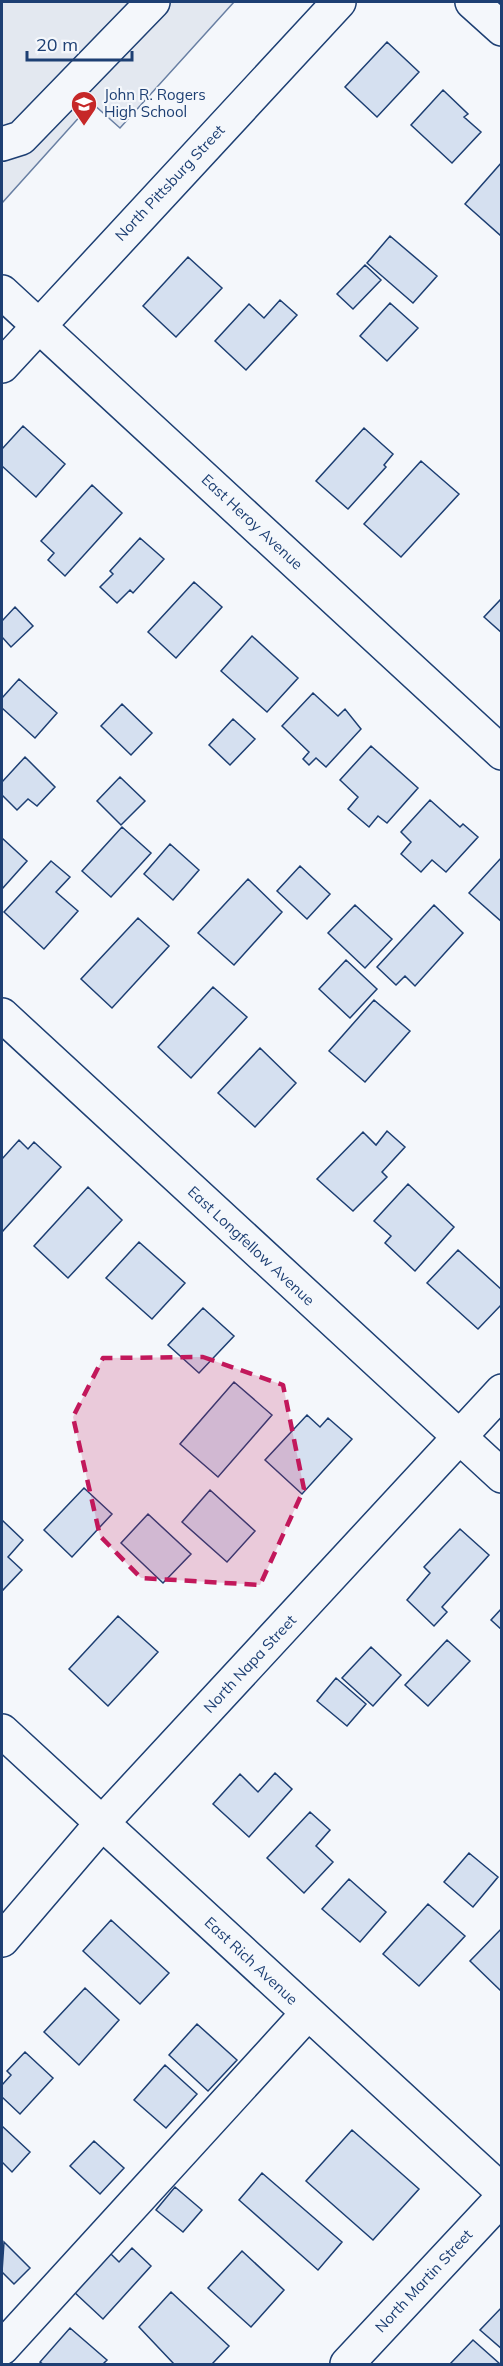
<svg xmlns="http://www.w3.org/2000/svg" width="503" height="2366" font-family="Mulish,sans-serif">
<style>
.parking{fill:#e3e8f0;stroke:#687fa3;stroke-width:1.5}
.building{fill:#d5e0f0;stroke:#1d3f73;stroke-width:1.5}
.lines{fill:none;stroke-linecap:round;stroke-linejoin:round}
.minor-casing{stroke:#1d3f73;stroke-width:36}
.minor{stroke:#f4f7fb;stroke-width:33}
.marked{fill:#c2185b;fill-opacity:0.2;stroke:#c2185b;stroke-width:4.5;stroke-dasharray:12 8;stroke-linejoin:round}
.labels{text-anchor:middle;stroke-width:4.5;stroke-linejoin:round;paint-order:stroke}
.poi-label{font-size:15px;fill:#1d3f73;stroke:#f4f7fb;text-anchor:start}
.street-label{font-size:15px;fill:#1d3f73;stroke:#f4f7fb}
</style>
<rect width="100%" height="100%" fill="#f4f7fb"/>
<!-- parking -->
<path class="parking" d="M2,2H234L120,128L92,103L2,203Z"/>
<!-- building -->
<path class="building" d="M387,42L419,72L377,117L345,87Z
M443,90L468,114L464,117L481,132L452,163L411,125Z
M502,162V232L500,235L465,204Z
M390,236L437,276L413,303L367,263Z
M188,257L222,288L176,337L143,306Z
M365,265L381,280L353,309L337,294Z
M280,300L297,315L246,370L215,341L249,304L264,318Z
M390,303L418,328L387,361L360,336Z
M23,426L65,464L36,497L2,466V449Z
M364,428L393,454L384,465L386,467L348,509L316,481Z
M421,461L459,494L401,557L364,524Z
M92,485L122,513L65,576L48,560L54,553L41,541Z
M140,538L164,559L133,593L130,590L117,603L100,587L113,574L110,571Z
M194,582L222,607L176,658L148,632Z
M502,598V633L484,617Z
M15,607L33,626L11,647L2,637V621Z
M252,636L298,678L267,712L221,671Z
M19,679L57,713L35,738L2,708V698Z
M313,693L338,716L345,709L361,729L326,767L316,758L309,765L303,759L309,752L282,726Z
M122,704L152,733L131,755L101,726Z
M233,719L255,739L230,765L209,745Z
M371,746L418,788L387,823L378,816L369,827L348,809L358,797L340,780Z
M25,757L55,787L37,806L28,799L17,810L2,795V782Z
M120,777L145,801L121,825L97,801Z
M430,800L460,827L463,824L478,837L446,872L432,860L421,872L401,854L411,842L401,832Z
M122,827L151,853L111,897L82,871Z
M2,838L27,861L2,889Z
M170,844L199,870L173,900L144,874Z
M501,858L502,859V922L469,893Z
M51,861L70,877L56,892L78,911L44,949L4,912Z
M300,866L330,894L307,919L277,891Z
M248,879L282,912L234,965L198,933Z
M355,905L392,939L365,968L328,933Z
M434,905L463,933L415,986L405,976L396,985L377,967Z
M138,918L169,946L112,1008L81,979Z
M346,960L377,989L350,1018L319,989Z
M213,987L247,1017L191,1078L158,1047Z
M374,1000L410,1031L365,1082L329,1051Z
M260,1048L296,1083L255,1127L218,1093Z
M387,1131L405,1147L382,1172L387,1177L353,1211L317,1179L363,1132L376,1145Z
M19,1140L28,1149L34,1142L61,1167L2,1232V1159Z
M408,1184L454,1227L415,1271L385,1243L391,1236L374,1221Z
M88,1187L122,1220L68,1278L34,1246Z
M139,1242L185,1283L152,1319L106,1278Z
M458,1250L502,1290V1304L478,1329L427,1283Z
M203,1308L234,1336L199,1373L168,1345Z
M234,1382L272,1415L218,1477L180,1444Z
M307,1415L320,1427L328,1418L352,1439L302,1494L265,1460Z
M84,1488L112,1514L72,1557L44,1530Z
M210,1490L255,1531L227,1562L182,1522Z
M148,1514L191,1554L163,1583L121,1543Z
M2,1520L23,1540L8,1557L22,1570L2,1591Z
M460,1529L489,1555L442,1607L447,1612L434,1626L407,1600L430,1573L424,1567Z
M502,1608V1630L491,1620Z
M118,1616L158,1652L108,1706L69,1669Z
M447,1640L470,1661L428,1706L405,1685Z
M371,1647L401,1675L373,1706L342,1678Z
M336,1678L366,1704L347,1726L317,1701Z
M275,1773L292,1789L249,1837L213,1804L240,1774L258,1792Z
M310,1812L330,1830L316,1846L333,1862L304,1893L267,1858Z
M469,1853L498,1877L473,1907L444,1882Z
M349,1879L386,1912L360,1942L322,1909Z
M428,1904L465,1936L419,1986L383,1954Z
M111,1920L169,1973L140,2004L83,1951Z
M502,1928V1992L470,1961Z
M85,1988L119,2020L79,2065L44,2032Z
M197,2024L237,2060L208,2091L169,2055Z
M25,2052L53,2078L20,2114L2,2097V2085L11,2075L7,2071Z
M165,2065L197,2094L166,2128L134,2100Z
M2,2126L30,2152L12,2172L2,2162Z
M352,2130L419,2189L373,2240L306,2181Z
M94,2141L124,2168L100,2194L70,2166Z
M262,2173L342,2242L318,2270L239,2200Z
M175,2187L202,2210L183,2232L156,2210Z
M4,2242L30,2268L14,2284L2,2272Z
M132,2248L151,2266L103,2319L73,2291L109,2252L119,2262Z
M242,2251L284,2290L251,2327L208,2288Z
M171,2292L229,2346L212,2364H174L139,2327Z
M502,2307V2349L480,2330Z
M70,2328L107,2360L103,2364H43L40,2362Z
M473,2340L500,2364H450Z"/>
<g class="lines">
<!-- minor casing -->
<g class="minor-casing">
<path id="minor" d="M472,2L502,29
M2,144L21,138L153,2
M2,292L502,753
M2,366L339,2
M2,1015L502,1476
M2,1731L502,2191
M2,1940L102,1823L502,1391
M2,2348L308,2013
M347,2364L502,2198"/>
</g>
<!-- minor -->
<use href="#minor" class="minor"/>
</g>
<!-- marked area -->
<path class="marked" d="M203,1357L283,1385L304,1489L260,1585L141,1578L100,1536L73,1417L103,1358Z"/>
<!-- icons -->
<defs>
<g id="school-pin" transform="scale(1.35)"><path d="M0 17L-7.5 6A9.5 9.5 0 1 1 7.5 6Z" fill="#c62828" stroke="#f4f7fb"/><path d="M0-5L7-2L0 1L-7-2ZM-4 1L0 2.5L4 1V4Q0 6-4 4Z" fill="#fff"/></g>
</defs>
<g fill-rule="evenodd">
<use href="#school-pin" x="84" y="104"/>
</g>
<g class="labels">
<!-- poi labels -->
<g class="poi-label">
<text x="104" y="100">John R. Rogers<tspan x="104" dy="17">High School</tspan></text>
</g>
<!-- street labels -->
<g class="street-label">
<text transform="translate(170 183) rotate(-47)" y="5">North Pittsburg Street</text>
<text transform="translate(252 522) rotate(43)" y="5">East Heroy Avenue</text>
<text transform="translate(251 1246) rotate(43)" y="5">East Longfellow Avenue</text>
<text transform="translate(250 1664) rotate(-47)" y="5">North Napa Street</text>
<text transform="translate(251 1961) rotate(43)" y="5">East Rich Avenue</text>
<text transform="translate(424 2281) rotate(-47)" y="5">North Martin Street</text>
</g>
</g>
<!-- border -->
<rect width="503" height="2366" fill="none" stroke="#1d3f73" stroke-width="6"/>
<!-- scale -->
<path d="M27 51v9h105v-9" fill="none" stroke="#1d3f73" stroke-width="3"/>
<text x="36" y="51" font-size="18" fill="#1d3f73" stroke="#f4f7fb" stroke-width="4.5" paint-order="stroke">20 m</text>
</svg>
